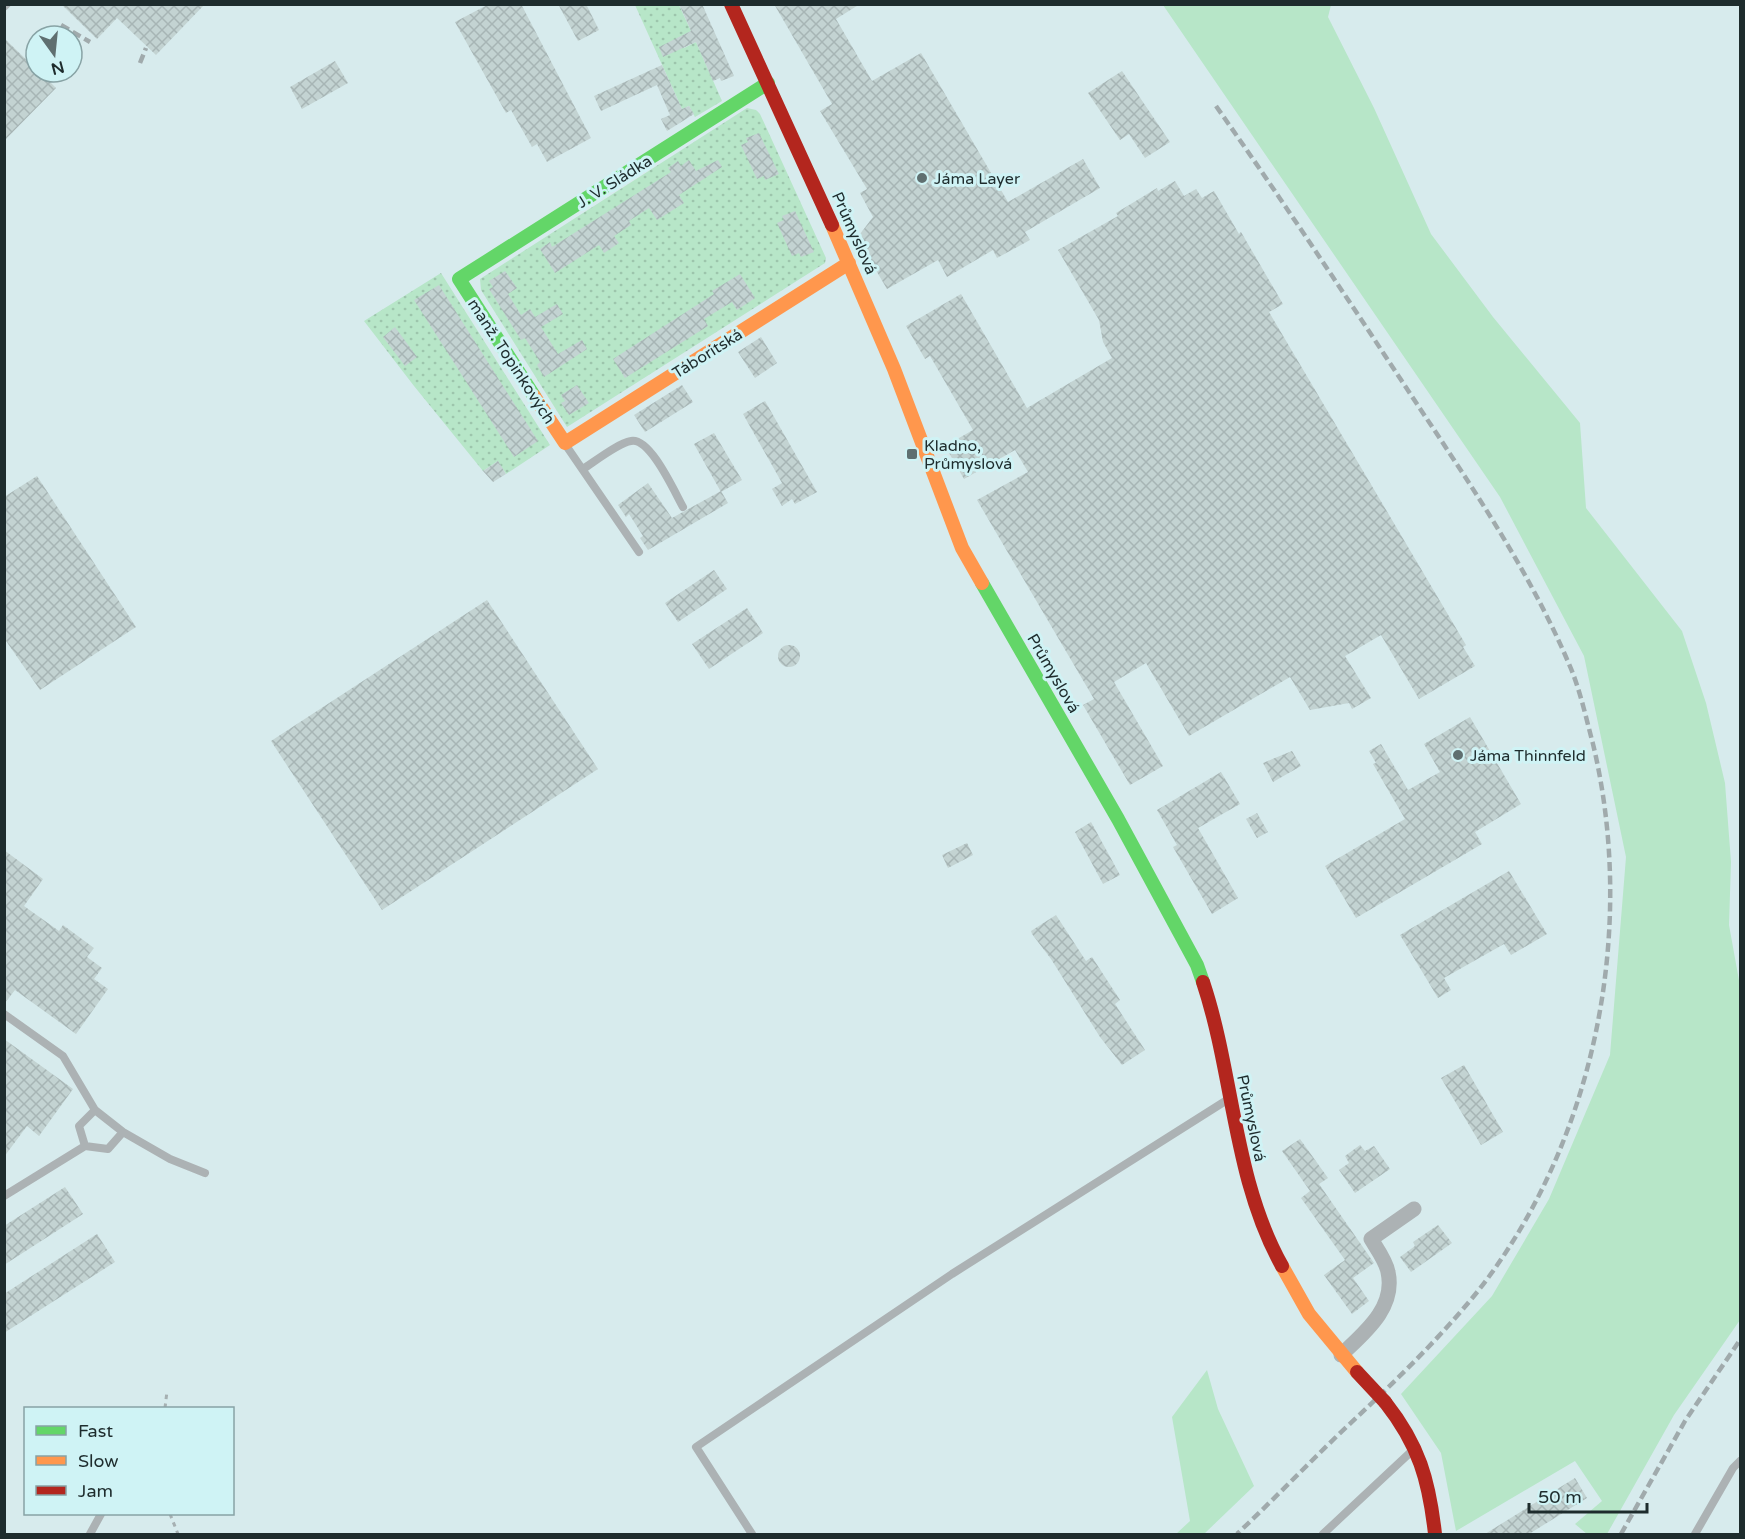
<svg xmlns="http://www.w3.org/2000/svg" width="1745" height="1539" font-family="'Varela Round',sans-serif">
<style>
.green{fill:#b7e6c8}
.garden{fill:url(#garden-dots)}
.building{fill:url(#building-cross-hatch)}
.lines{fill:none;stroke-linecap:round;stroke-linejoin:round}
.path{stroke:#a6b0b2;stroke-width:3;stroke-dasharray:4.5 4.5;stroke-linecap:butt}
.lane{stroke:#acb2b4;stroke-width:8}
.street{stroke:#acb2b4;stroke-width:15}
.fast{stroke:#63d668;stroke-width:14}
.slow{stroke:#ff974d;stroke-width:14}
.jam{stroke:#b3261e;stroke-width:14}
.rail{stroke:#a0aaac;stroke-width:4.5;stroke-dasharray:9 4.5;stroke-linecap:butt}
.jam-bridge{stroke:#b3261e;stroke-width:14}
.poi-dot{fill:#5f6f70;stroke:#cff3f5;stroke-width:2}
.labels{text-anchor:middle;stroke-width:6;stroke-linejoin:round;paint-order:stroke}
.poi-label{font-size:16px;fill:#1e2c2d;stroke:#cff3f5;text-anchor:start}
.street-label{font-size:16px;fill:#1e2c2d;stroke:#cff3f5}
</style>
<defs>
<pattern id="garden-dots" width="8" height="8" patternUnits="userSpaceOnUse" patternTransform="scale(1.5)"><rect width="8" height="8" fill="#b7e6c8"/><path d="M2 2h.1M6 6h.1" fill="none" stroke="#9dc5ac" stroke-width="1.8" stroke-linecap="round"/></pattern>
<pattern id="building-cross-hatch" width="8" height="8" patternUnits="userSpaceOnUse" patternTransform="scale(1.5)"><rect width="8" height="8" fill="#c3d3d2"/><path d="M0 0l8 8M0 8l8-8" fill="none" stroke="#a7b5b5"/></pattern>
</defs>
<rect width="100%" height="100%" fill="#d7ebed"/>
<!-- green -->
<path class="green" d="M1163,5H1331L1328,17L1374,108L1431,234L1493,317L1580,423L1586,508L1682,631L1706,703L1725,783L1731,862L1729,925L1740,986V1320L1674,1415L1607,1534H1587L1575,1524L1602,1501L1575,1461L1456,1531L1441,1453L1401,1394L1492,1296L1549,1199L1610,1055L1626,857L1584,656L1500,497Z
M1207,1370L1218,1409L1254,1486L1204,1534H1176L1190,1521L1172,1417Z"/>
<!-- garden -->
<path class="garden" d="M635,5H679L691,31L678,38L684,48L696,42L722,101L695,117L689,106L682,109Z
M747,108L756,110L760,114L826,258L825,263L567,427L481,290L480,279Z
M441,273L550,445L506,474L498,461L483,471L414,386L364,321Z"/>
<!-- building -->
<path class="building" d="M61,4H205L156,55L117,18L97,39Z
M489,4H521L591,138L547,162L537,144L532,147L511,110L506,113L455,22Z
M558,4H586L599,30L578,41Z
M679,4H702L734,76L721,81L720,78L713,81L696,42L663,57L659,47L691,31Z
M774,4H860L836,19L872,81L921,53L1008,202L1083,159L1100,188L1025,232L1030,240L997,258L993,250L947,277L938,260L887,289L857,238L873,217L860,193L867,189L820,111L832,104Z
M4,38L36,69V72H40L56,88L4,141Z
M335,61L348,83L302,109L290,87Z
M662,65L682,109L689,106L694,114L667,131L661,119L670,115L657,85L601,111L594,96Z
M1122,71L1170,142L1145,158L1129,134L1120,140L1088,93Z
M759,133L779,174L765,180L764,176L757,179L741,145L748,142L746,138Z
M689,160L696,171L718,160L722,167L679,195L684,203L657,220L649,208L629,221L631,225L614,236L619,243L604,253L599,245L555,273L540,249L550,242L552,247L671,172L668,168L678,161L681,166Z
M1175,181L1184,196L1196,189L1202,198L1214,191L1239,234L1241,232L1283,304L1269,312L1466,645L1463,647L1475,666L1419,699L1381,635L1345,656L1371,698L1352,709L1349,703L1310,710L1290,677L1189,736L1146,663L1114,682L1163,766L1130,785L1083,705L1094,699L977,500L1028,472L1015,450L964,479L945,446L973,430L930,356L925,359L906,326L961,294L1027,408L1112,358L1103,342L1099,320L1058,250L1118,216L1116,213L1157,188L1158,191Z
M795,211L814,252L801,257L799,253L792,256L777,223L784,220L782,216Z
M505,271L517,288L508,294L521,315L530,309L535,317L557,304L563,314L541,327L558,354L582,340L587,349L544,377L537,365L540,362L525,338L521,340L489,289L493,287L489,281Z
M740,274L755,298L737,310L732,302L704,319L708,326L625,378L613,359L714,294L712,291Z
M439,285L538,441L514,457L414,300Z
M395,327L417,357L405,366L383,337Z
M761,337L777,363L755,378L738,352Z
M577,385L589,403L569,415L561,403L565,401L561,395Z
M682,385L693,402L645,432L634,415Z
M765,401L817,492L795,504L792,499L782,506L772,489L782,483L743,414Z
M714,433L742,480L721,492L694,444Z
M498,461L506,474L493,482L483,471Z
M37,476L136,627L40,690L4,638V497Z
M648,483L672,518L721,491L728,503L648,550L640,538L643,536L629,514L626,517L618,505Z
M714,570L727,589L678,622L665,603Z
M487,600L598,769L382,910L271,741Z
M747,608L763,633L709,669L692,644Z
M778 656a11 11 0 1 1 22 0a11 11 0 1 1-22 0Z
M1470,717L1521,804L1475,832L1482,844L1356,918L1325,866L1405,819L1373,764L1376,763L1369,751L1381,744L1408,790L1440,772L1424,744Z
M1292,751L1301,766L1273,782L1263,763Z
M1221,772L1240,804L1198,828L1238,898L1212,914L1173,847L1177,845L1157,810Z
M1257,813L1268,832L1257,838L1246,819Z
M1091,822L1120,875L1103,884L1075,832Z
M967,843L973,855L948,868L942,855Z
M4,850L43,879L24,906L59,931L63,925L94,948L87,957L102,968L94,979L108,989L76,1034L15,990L4,1004Z
M1509,871L1547,934L1511,955L1504,944L1444,978L1451,990L1438,998L1400,935Z
M1056,915L1086,961L1092,957L1120,1000L1115,1004L1145,1050L1122,1065L1100,1037L1051,959L1032,934L1031,931Z
M4,1039L73,1089L39,1136L27,1126L4,1157Z
M1464,1065L1503,1132L1481,1145L1441,1078Z
M1300,1139L1328,1178L1319,1184L1374,1263L1353,1278L1369,1301L1352,1314L1324,1275L1345,1260L1301,1198L1310,1191L1282,1151Z
M1360,1145L1365,1151L1374,1146L1390,1169L1355,1193L1339,1170L1349,1163L1345,1156Z
M65,1187L83,1214L4,1265V1226Z
M1438,1225L1452,1243L1411,1272L1400,1257L1415,1246L1413,1242Z
M97,1234L115,1262L4,1333V1294Z
M1575,1478L1587,1498L1529,1534H1485Z"/>
<g class="lines">
<!-- path -->
<path class="path" d="M165,1408L167,1391
M170,1514L178,1534"/>
<!-- lane -->
<path class="lane" d="M4,7L7,4
M565,444L639,552
M583,469C594,462 618,443 631,441C650,437 674,491 683,507
M4,1014L63,1056L95,1110
M123,1132L108,1149L85,1146L79,1126L95,1110L123,1132L170,1159L205,1173
M4,1196L85,1146
M90,1534L101,1514
M752,1534L696,1447L952,1274L1227,1100
M1323,1534L1414,1449
M1695,1534L1733,1468L1740,1461"/>
<!-- street -->
<path class="street" d="M1341,1355C1364,1333 1396,1308 1388,1272C1386,1261 1377,1249 1371,1239L1414,1209"/>
<!-- fast -->
<path class="fast" d="M534,396L459,279L768,83
M982,583L1118,819L1197,965L1203,982"/>
<!-- slow -->
<path class="slow" d="M832,225L894,369L962,548L982,583
M534,396L565,443L849,263
M1282,1266L1309,1314L1357,1372"/>
<!-- jam -->
<path class="jam" d="M731,4L832,225
M1203,982C1234,1075 1233,1178 1282,1266
M1385,1402C1419,1445 1429,1480 1435,1534"/>
<!-- rail -->
<path class="rail" d="M61,25L90,42
M140,63L146,48
M1216,106C1285,204 1351,304 1417,404C1472,487 1530,572 1569,664C1580,689 1586,718 1593,744C1637,928 1596,1141 1478,1291C1436,1343 1387,1389 1338,1435C1304,1468 1271,1502 1237,1534
M1621,1534L1685,1421L1740,1340"/>
<!-- jam-bridge -->
<path class="jam-bridge" d="M1357,1372L1385,1402"/>
</g>
<!-- markers -->
<g class="poi-dot">
<circle cx="922" cy="178" r="6"/>
<rect x="906" y="448" width="12" height="12" rx="3"/>
<circle cx="1458" cy="755" r="6"/>
</g>
<g class="labels">
<!-- poi labels -->
<g class="poi-label">
<text x="934" y="184">Jáma Layer</text>
<text x="924" y="451">Kladno,<tspan x="924" dy="18">Průmyslová</tspan></text>
<text x="1470" y="761">Jáma Thinnfeld</text>
</g>
<!-- street labels -->
<g class="street-label">
<text transform="translate(614 181) rotate(-32)" y="6">J. V. Sládka</text>
<text transform="translate(855 233) rotate(66)" y="6">Průmyslová</text>
<text transform="translate(707 353) rotate(-32)" y="6">Táboritská</text>
<text transform="translate(512 361) rotate(57)" y="6">manž. Topinkových</text>
<text transform="translate(1054 673) rotate(60)" y="6">Průmyslová</text>
<text transform="translate(1252 1118) rotate(78)" y="6">Průmyslová</text>
</g>
</g>
<!-- border -->
<rect width="1745" height="1539" fill="none" stroke="#1e2c2d" stroke-width="12"/>
<!-- legend -->
<rect x="24" y="1407" width="210" height="108" fill="#cff3f5" stroke="#88a3a5" stroke-width="1.5"/>
<rect x="36" y="1426" width="30" height="9" fill="#63d668" stroke="#88a3a5" stroke-width="1.5"/>
<text x="78" y="1437" font-size="18" fill="#1e2c2d">Fast</text>
<rect x="36" y="1456" width="30" height="9" fill="#ff974d" stroke="#88a3a5" stroke-width="1.5"/>
<text x="78" y="1467" font-size="18" fill="#1e2c2d">Slow</text>
<rect x="36" y="1486" width="30" height="9" fill="#b3261e" stroke="#88a3a5" stroke-width="1.5"/>
<text x="78" y="1497" font-size="18" fill="#1e2c2d">Jam</text>
<!-- north arrow -->
<g transform="translate(54 54) rotate(165)"><circle r="28" fill="#cff3f5" stroke="#88a3a5" stroke-width="1.5"/>
<path d="M0-4.5L10 22L0 15L-10 22Z" fill="#5f6f70"/>
<text y="-9" font-size="16" font-weight="bold" text-anchor="middle" fill="#1e2c2d">N</text>
</g>
<!-- scale -->
<path d="M1529 1503v9h118v-9" fill="none" stroke="#1e2c2d" stroke-width="3"/>
<text x="1538" y="1503" font-size="18" fill="#1e2c2d" stroke="#cff3f5" stroke-width="4.5" paint-order="stroke">50 m</text>
</svg>
